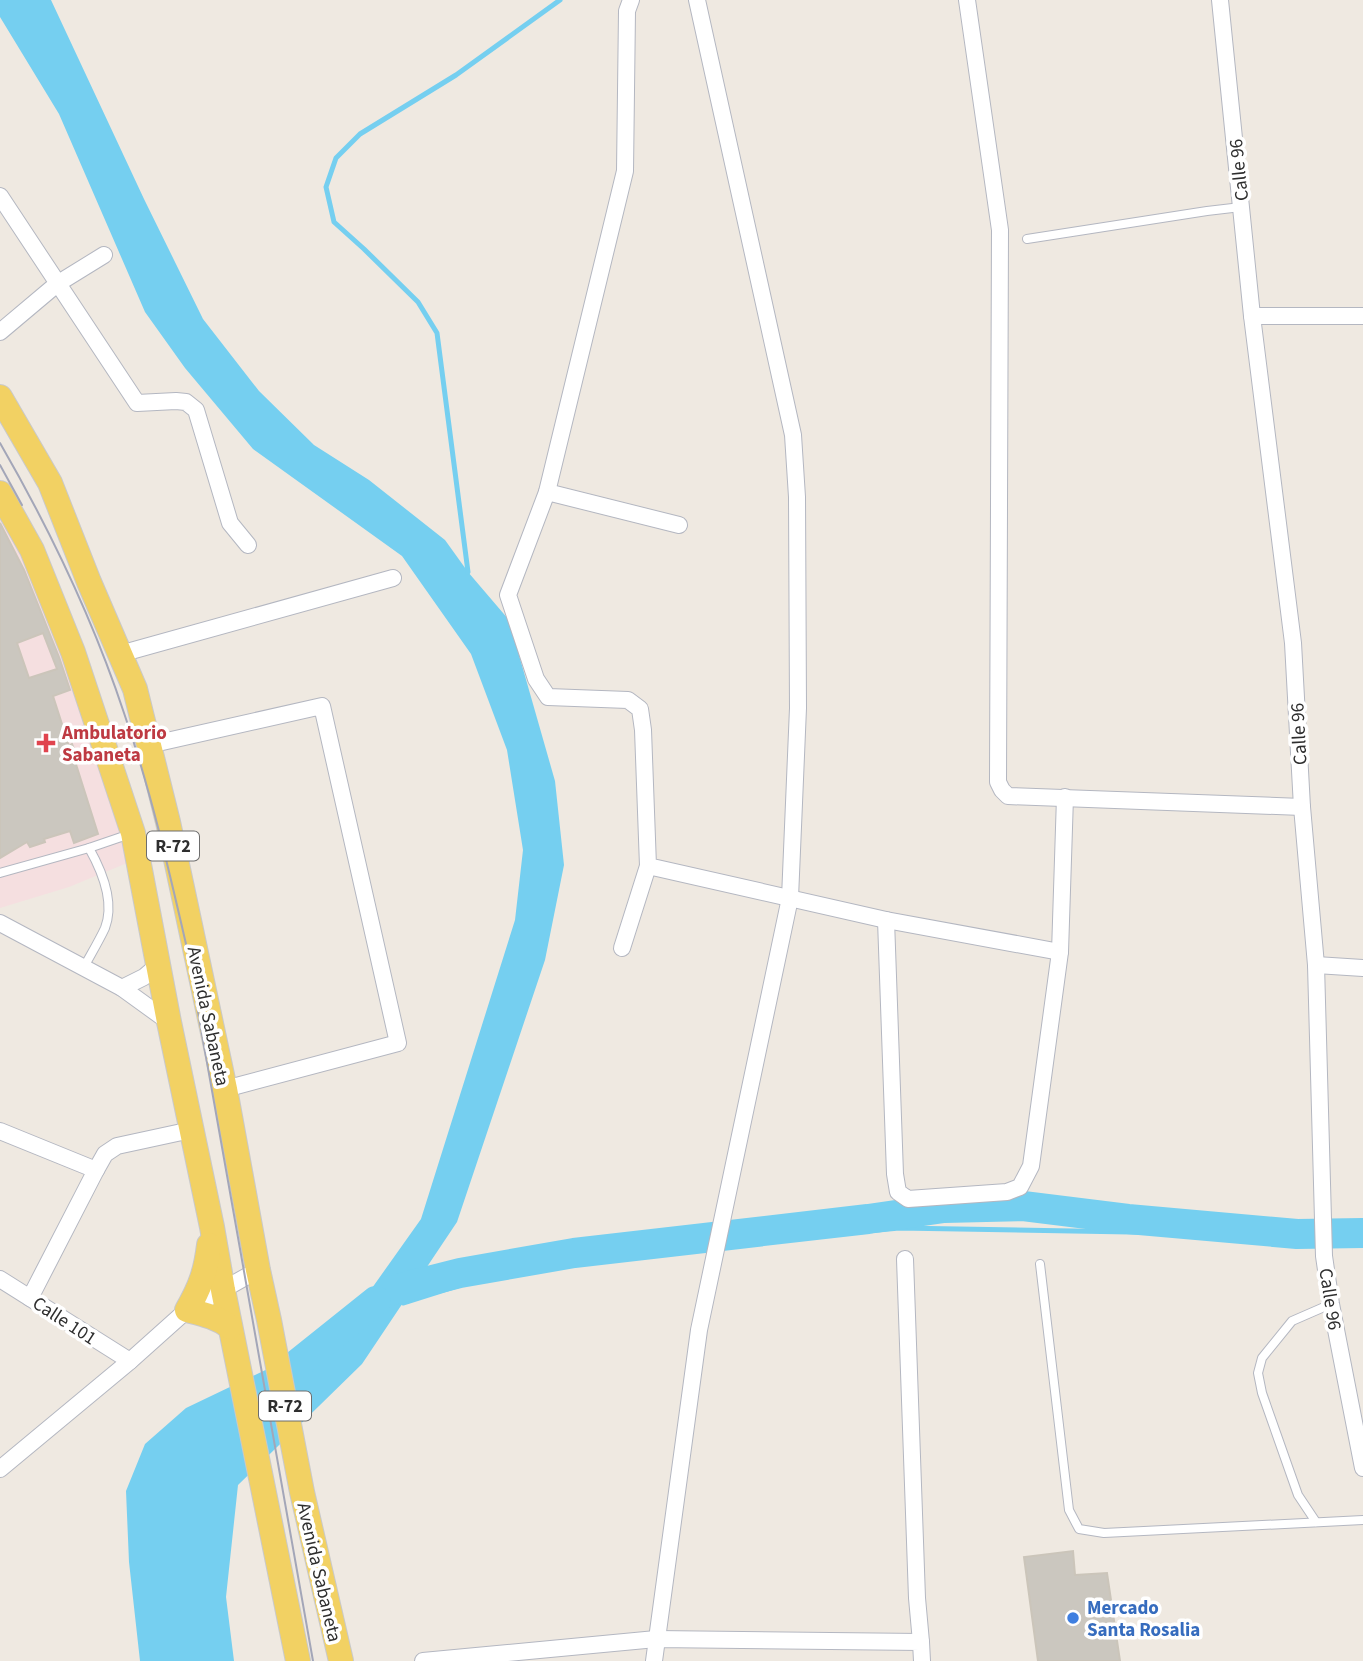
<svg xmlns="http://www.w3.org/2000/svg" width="1363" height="1661" font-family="'Source Sans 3',sans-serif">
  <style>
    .medical { fill: #f5dfe0 }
    .water { fill: #75cff0 }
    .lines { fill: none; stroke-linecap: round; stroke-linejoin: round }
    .stream { stroke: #75cff0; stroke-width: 5 }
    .river { stroke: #75cff0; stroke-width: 30 }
    .building { fill: #cbc7bf; stroke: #cbc5ba; stroke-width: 2; fill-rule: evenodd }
    .lane-casing { stroke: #b4b7c1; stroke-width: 10 }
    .street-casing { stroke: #b4b7c1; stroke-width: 18 }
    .primary-casing { stroke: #c9c9c9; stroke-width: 26 }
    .lane { stroke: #fff; stroke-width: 8 }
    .street { stroke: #fff; stroke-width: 16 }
    .primary { stroke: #f2d163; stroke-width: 24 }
    .tram { stroke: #a3a6b8; stroke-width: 2 }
    .health-dot { fill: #e0444e; stroke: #fff; stroke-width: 2.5 }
    .shop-dot { fill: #3f7fe0; stroke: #fff; stroke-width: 2.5 }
    .labels { text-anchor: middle; stroke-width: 7; stroke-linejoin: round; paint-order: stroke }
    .shield { fill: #fff; stroke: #6d6d6d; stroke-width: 2 }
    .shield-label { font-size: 18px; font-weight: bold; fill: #2e2e2e }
    .street-label { font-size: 19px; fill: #2e2e2e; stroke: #fff }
    .health-label { font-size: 19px; font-weight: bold; fill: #be3a42; stroke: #fff; text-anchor: start }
    .shop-label { font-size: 19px; font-weight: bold; fill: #366cbe; stroke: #fff; text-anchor: start }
  </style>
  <rect width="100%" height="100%" fill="#efe9e1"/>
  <polygon class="medical" points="0,515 23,554 52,625 132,861 69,887 0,908"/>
  <polygon class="water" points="0,0 51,0 144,199 203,319 259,391 314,445 369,480 445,540 468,572 509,620 555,781 564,865 545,960 457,1222 362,1364 238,1485 226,1597 234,1661 140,1661 129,1562 126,1491 145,1444 186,1408 297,1355 333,1343 421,1219 515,920 523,850 507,750 471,654 402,556 253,449 185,368 145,312 59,114 0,17"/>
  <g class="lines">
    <g class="stream">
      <polyline points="468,572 437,333 418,302 364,249 334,222 326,187 336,158 360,134 456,75 560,0"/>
      <polyline points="403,1303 498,1273 715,1246 899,1228 1363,1236"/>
    </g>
    <g class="river">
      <polyline points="389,1291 460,1273 574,1253 868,1219 944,1208 1023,1206 1128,1219 1297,1234 1363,1233"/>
      <polyline points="286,1373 376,1301"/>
    </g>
  </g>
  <g class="building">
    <path d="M 0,523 L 24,570 L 59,657 L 70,690 L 53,696 L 69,746 L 72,744 L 77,757 L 74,758 L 98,834 L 74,843 L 70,831 L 44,839 L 45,842 L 30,847 L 27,842 L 0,858 ZM 43,633 L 57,669 L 29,678 L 17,643 Z"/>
    <polygon points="1073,1551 1075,1575 1107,1573 1120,1661 1038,1661 1024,1557"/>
  </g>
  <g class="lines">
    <defs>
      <g id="lane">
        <polyline points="1027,239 1207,211 1241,207"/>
        <polyline points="0,873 89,848 130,834"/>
        <path d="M 84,967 C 91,954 99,941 105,928 C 115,902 102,871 89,848"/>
        <polyline points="1040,1264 1069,1510 1079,1529 1104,1533 1363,1520"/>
        <polyline points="1316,1522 1298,1495 1262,1393 1258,1373 1262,1358 1292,1321 1331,1304"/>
      </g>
      <g id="street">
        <polyline points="631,0 627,11 625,171 547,492 508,595 536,679 548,697 628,700 640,709 643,730 648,866 886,920 1060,952"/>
        <polyline points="967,0 1000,230 998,782 1002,790 1008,796 1302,807"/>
        <polyline points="1220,0 1252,316 1293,643 1302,807 1316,965 1324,1256 1331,1304 1363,1468"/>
        <polyline points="0,196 137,403 176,401 186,402 196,410 230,523 248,545"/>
        <polyline points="1252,316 1363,316"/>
        <polyline points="0,332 57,284 104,255"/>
        <polyline points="547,492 679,525"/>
        <polyline points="120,654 393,578"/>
        <polyline points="149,745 322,706 398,1043 225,1089"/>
        <polyline points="886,920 895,1174 898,1192 908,1199 1007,1192 1020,1187 1031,1166 1060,952 1065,797"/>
        <polyline points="0,923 122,988 169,1022"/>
        <polyline points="622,948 648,866"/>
        <polyline points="1316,965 1363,968"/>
        <polyline points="122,988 144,977 158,965"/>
        <polyline points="0,1131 96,1170 30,1298"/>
        <polyline points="96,1170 105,1154 117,1146 191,1130"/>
        <polyline points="905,1259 917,1598 921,1642"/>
        <polyline points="0,1279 130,1361"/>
        <polyline points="0,1469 130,1361 187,1310 258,1270"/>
        <polyline points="423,1661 656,1639 921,1642 922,1661"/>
        <polyline points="654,1661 699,1330 790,898 798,708 797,497 793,435 697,0"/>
      </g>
      <g id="primary">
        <polyline points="0,397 50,483 89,582 135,689 168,822 225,1089 258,1270 269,1320 302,1492 341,1661"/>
        <polyline points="0,493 32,550 73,652 133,833 169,1022 212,1227 223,1290 298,1661"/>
        <path d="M 209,1245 C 206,1271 200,1288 187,1310 C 203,1314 217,1317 230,1327"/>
      </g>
    </defs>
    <use href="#lane" class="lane-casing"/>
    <use href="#street" class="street-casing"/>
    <use href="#primary" class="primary-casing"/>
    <use href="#lane" class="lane"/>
    <use href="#street" class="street"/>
    <use href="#primary" class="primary"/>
    <g class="tram">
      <path d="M 0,443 C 49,528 93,619 124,713 C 150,788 168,866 186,944 L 313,1661"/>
      <polyline points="0,465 22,505"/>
    </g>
  </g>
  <path class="health-dot" d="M42.5 732.5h7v7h7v7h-7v7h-7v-7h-7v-7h7z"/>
  <circle class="shop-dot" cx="1073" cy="1618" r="7"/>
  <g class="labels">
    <g class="shield">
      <rect x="147" y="831.5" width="52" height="29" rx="5"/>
      <rect x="259" y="1391.5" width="52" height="29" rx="5"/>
    </g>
    <g class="shield-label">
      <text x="173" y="852">R-72</text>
      <text x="285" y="1412">R-72</text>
    </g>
    <g class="street-label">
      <text transform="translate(1238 170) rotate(-96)" y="7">Calle 96</text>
      <text transform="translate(1298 734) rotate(-93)" y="7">Calle 96</text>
      <text transform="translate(209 1016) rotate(78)" y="7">Avenida Sabaneta</text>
      <text transform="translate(1331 1299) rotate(81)" y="7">Calle 96</text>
      <text transform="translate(65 1320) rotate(33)" y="7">Calle 101</text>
      <text transform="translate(320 1572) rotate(77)" y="7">Avenida Sabaneta</text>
    </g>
    <g class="health-label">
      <text x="62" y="739">Ambulatorio<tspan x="62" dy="22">Sabaneta</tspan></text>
    </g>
    <g class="shop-label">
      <text x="1087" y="1614">Mercado<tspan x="1087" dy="22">Santa Rosalia</tspan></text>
    </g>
  </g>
</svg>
